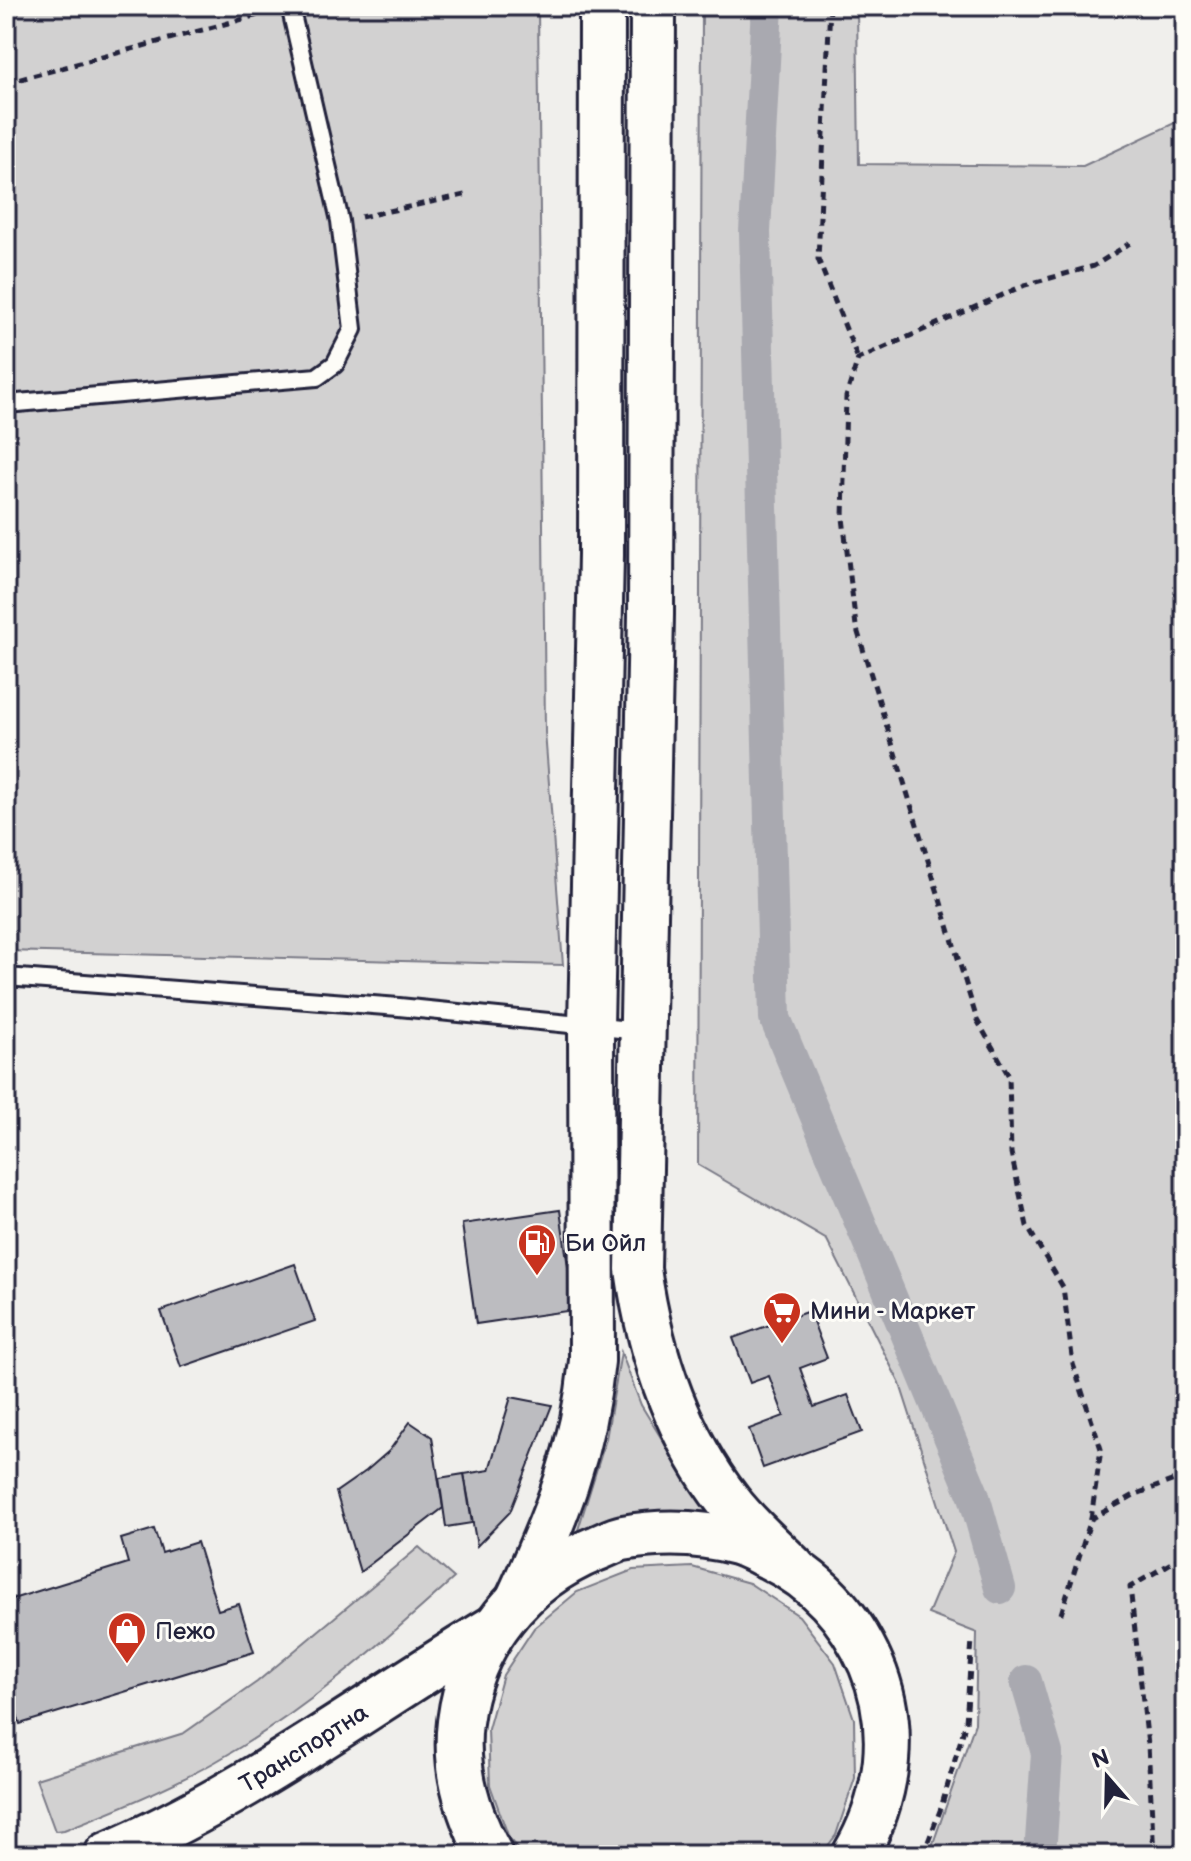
<svg xmlns="http://www.w3.org/2000/svg" width="1191" height="1861" font-family="'Balsamiq Sans',sans-serif">
  <style>
    .green { fill: #d2d1d1; stroke: #7a7a86; stroke-width: 2 }
    .lines { fill: none; stroke-linecap: round; stroke-linejoin: round }
    .canal { stroke: #a9a9b0; stroke-width: 32 }
    .building { fill: #bcbcc0; stroke: #22223b; stroke-width: 2 }
    .lane-casing { stroke: #22223b; stroke-width: 22 }
    .primary-casing { stroke: #22223b; stroke-width: 50 }
    .path { stroke: #22223b; stroke-width: 5; stroke-dasharray: 8 6; stroke-linecap: butt }
    .lane { stroke: #fdfcf7; stroke-width: 16 }
    .primary { stroke: #fdfcf7; stroke-width: 44 }
    .labels { text-anchor: middle; stroke-width: 6; stroke-linejoin: round; paint-order: stroke }
    .poi-label { font-size: 24px; fill: #22223b; stroke: #fdfcf7; text-anchor: start }
    .street-label { font-size: 24px; fill: #22223b; stroke: #fdfcf7 }
  </style>
  <rect width="100%" height="100%" fill="#f0efec"/>
  <filter id="ink" filterUnits="userSpaceOnUse"><feTurbulence type="fractalNoise" baseFrequency=".0125" numOctaves="2"/><feDisplacementMap in="SourceGraphic" scale="16" xChannelSelector="R" yChannelSelector="G"/><feConvolveMatrix kernelMatrix="1 2 1 2 8 2 1 2 1" color-interpolation-filters="sRGB"/></filter>
  <g filter="url(#ink)">
    <g class="green">
      <polygon points="6,6 538,6 545,732 563,965 6,951"/>
      <polygon points="702,6 857,6 859,164 1083,166 1185,118 1185,1855 929,1855 975,1723 977,1633 928,1614 954,1552 900,1384 827,1240 698,1165"/>
      <polygon points="621,1352 641,1405 671,1454 723,1527 573,1546 606,1439"/>
      <path d="M 419,1547 L 454,1578 C 379,1646 304,1712 215,1762 C 167,1789 116,1810 64,1830 L 55,1831 L 36,1779 L 184,1733 L 257,1682 Z"/>
      <polygon points="692,1567 749,1583 799,1616 835,1663 854,1719 855,1778 836,1835 821,1855 522,1855 509,1838 490,1785 488,1729 503,1675 534,1628 577,1592 633,1570"/>
    </g>
    <g class="lines">
      <g class="canal">
        <polyline points="767,6 755,232 775,1018 974,1496 1000,1588"/>
        <polyline points="1026,1681 1047,1753 1040,1855"/>
      </g>
    </g>
    <g class="building">
      <polygon points="560,1210 574,1310 476,1324 462,1224"/>
      <polygon points="295,1264 315,1321 181,1367 161,1311"/>
      <polygon points="809,1311 827,1358 800,1368 814,1407 848,1395 862,1432 763,1468 749,1429 784,1416 769,1376 750,1383 733,1338"/>
      <polygon points="511,1397 552,1405 510,1512 477,1546 464,1474 489,1470"/>
      <polygon points="410,1422 432,1437 443,1508 360,1572 336,1492 366,1471 389,1451"/>
      <polygon points="464,1474 472,1523 446,1527 439,1478"/>
      <polygon points="154,1529 162,1553 197,1542 218,1610 239,1604 254,1652 20,1724 6,1678 6,1601 128,1563 121,1539"/>
    </g>
    <g class="lines">
      <defs>
        <g id="lane">
          <polyline points="6,404 317,377 335,364 353,329 340,221 290,6"/>
          <polyline points="6,977 399,1007 640,1031"/>
        </g>
        <g id="primary">
          <path d="M 653,6 L 651,615 L 638,1269 C 650,1354 676,1434 729,1502 C 747,1526 772,1547 793,1568"/>
          <path d="M 519,1598 C 556,1517 583,1452 592,1361 L 591,1026 L 601,555 L 602,6"/>
          <path id="s1" d="M 107,1855 C 246,1796 366,1705 494,1628"/>
          <path d="M 490,1855 C 468,1814 454,1769 460,1722 C 470,1642 522,1579 595,1549 C 604,1546 613,1540 623,1538 C 661,1531 700,1532 737,1542 C 748,1545 759,1552 770,1557 C 817,1580 850,1616 871,1664 C 898,1727 889,1797 855,1855"/>
        </g>
      </defs>
      <use href="#lane" class="lane-casing"/>
      <use href="#primary" class="primary-casing"/>
      <g class="path">
        <polyline points="830,6 818,259 858,359"/>
        <polyline points="6,83 269,12"/>
        <polyline points="361,217 469,194"/>
        <polyline points="1091,1519 1101,1449 1073,1364 1063,1287 1027,1226 1011,1153 1009,1076 977,1020 856,626 843,518 846,397 858,359 1025,285 1094,266 1130,243"/>
        <polyline points="1061,1614 1091,1519 1134,1495 1185,1476"/>
        <polyline points="923,1855 941,1808 966,1722 972,1640"/>
        <polyline points="1154,1855 1148,1745 1130,1587 1185,1555"/>
      </g>
      <use href="#lane" class="lane"/>
      <use href="#primary" class="primary"/>
    </g>
  </g>
  <defs>
    <symbol id="fuel-pin" viewBox="-11 -11 22 30"><path d="M0 17L-7.5 6A9.5 9.5 0 1 1 7.5 6Z" fill="#c8321e" stroke="#fdfcf7"/><path d="M-5.5-6h7V0h2V4h1.3V-2.5L3-4.5l.8-.8L6-3V5H2.5V1h-1V6h-7ZM-4.2-4.7v3.2H.2V-4.7Z" fill="#fff"/></symbol>
    <symbol id="supermarket-pin" viewBox="-11 -11 22 30"><path d="M0 17L-7.5 6A9.5 9.5 0 1 1 7.5 6Z" fill="#c8321e" stroke="#fdfcf7"/><path d="M-6-5.5h2.5l.6 2H6L4.5 2H-2.5L-4.4-4H-6ZM-1.5 3.2a1.3 1.3 0 1 0 .1 0ZM3 3.2a1.3 1.3 0 1 0 .1 0Z" fill="#fff"/></symbol>
    <symbol id="shop-pin" viewBox="-11 -11 22 30"><path d="M0 17L-7.5 6A9.5 9.5 0 1 1 7.5 6Z" fill="#c8321e" stroke="#fdfcf7"/><path d="M-5-2.5h2.3a2.7 3.5 0 0 1 5.4 0H5L5.5 6h-11ZM-1.5-2.5h3a1.5 2.3 0 0 0-3 0Z" fill="#fff"/></symbol>
  </defs>
  <g fill-rule="evenodd">
    <use href="#fuel-pin" x="515" y="1221" width="44" height="60"/>
    <use href="#supermarket-pin" x="760" y="1289" width="44" height="60"/>
    <use href="#shop-pin" x="105" y="1609" width="44" height="60"/>
  </g>
  <g class="labels">
    <g class="poi-label">
      <text x="565" y="1251">Би Ойл</text>
      <text x="810" y="1319">Мини - Маркет</text>
      <text x="155" y="1639">Пежо</text>
    </g>
    <g class="street-label">
      <text dy="8" stroke="none"><textPath href="#s1" startOffset="224">Транспортна</textPath></text>
    </g>
  </g>
  <rect width="1191" height="1861" fill="none" stroke="#fdfcf7" stroke-width="32"/>
  <rect x="16" y="16" width="1159" height="1829" fill="none" stroke="#22223b" stroke-width="3" filter="url(#ink)"/>
  <g transform="translate(1107 1777) rotate(340)" stroke="#fdfcf7" stroke-width="6" paint-order="stroke">
  <path d="M0-6L14 30L0 20L-14 30Z" fill="#22223b"/>
  <text y="-12" font-size="22" font-weight="bold" text-anchor="middle" fill="#22223b">N</text>
  </g>
</svg>
